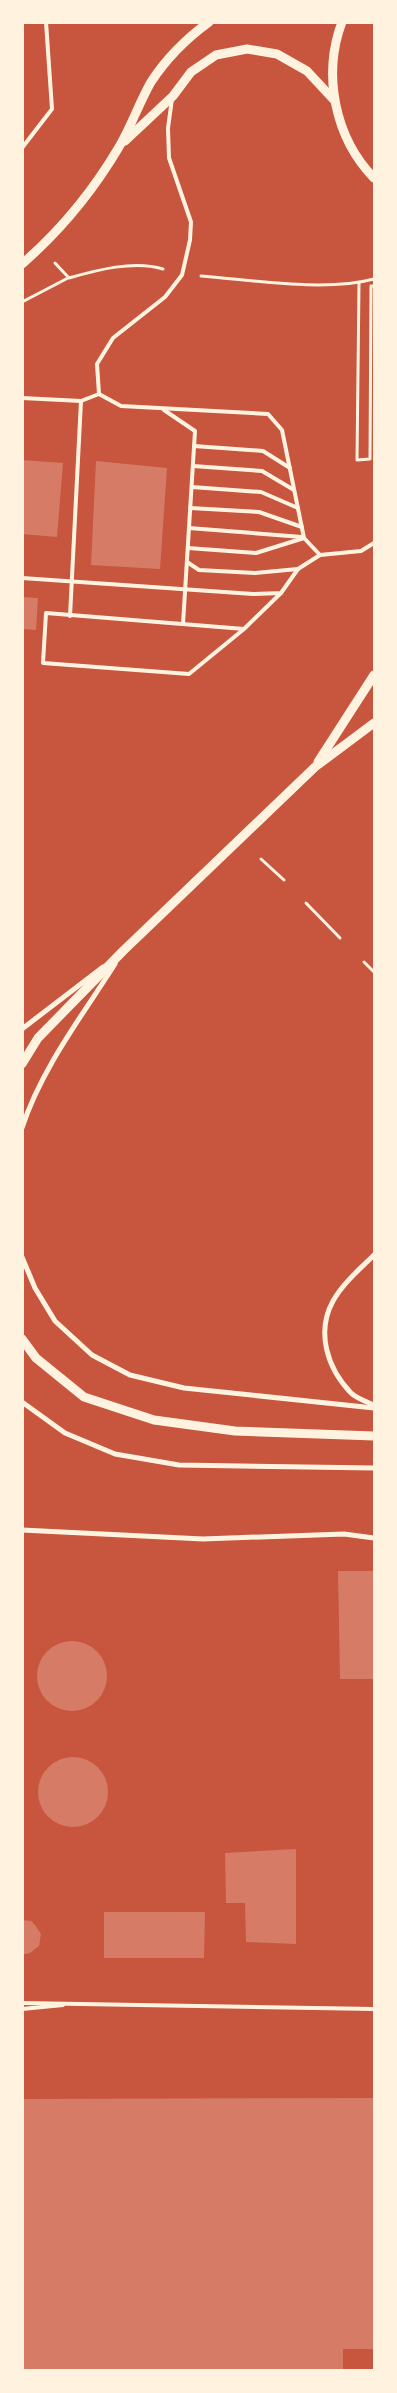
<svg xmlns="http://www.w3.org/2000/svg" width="397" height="2393" font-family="'Source Sans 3',sans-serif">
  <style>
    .building { fill: #d67c66 }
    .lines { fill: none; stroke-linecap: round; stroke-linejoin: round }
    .path { stroke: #fff3e0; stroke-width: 3 }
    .service { stroke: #fff3e0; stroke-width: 4 }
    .minor { stroke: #fff3e0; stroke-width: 5 }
    .tertiary { stroke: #fff3e0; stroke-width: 9 }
  </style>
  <rect width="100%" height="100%" fill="#c8553d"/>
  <g class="building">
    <polygon points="22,460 63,463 57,537 22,534"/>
    <polygon points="96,461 167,468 160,569 91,565"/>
    <polygon points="22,597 38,598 36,630 22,629"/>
    <polygon points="338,1571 374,1571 374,1679 340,1679"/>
    <circle cx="72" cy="1676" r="35"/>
    <circle cx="73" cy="1792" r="35"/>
    <polygon points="296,1849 296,1944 246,1942 245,1903 226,1903 225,1853"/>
    <polygon points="104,1912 205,1912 204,1958 104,1958"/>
    <polygon points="22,1920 31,1921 35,1925 41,1934 39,1946 30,1953 25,1954 22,1954"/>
    <polygon points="374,2098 374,2349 343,2349 343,2370 22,2370 22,2099"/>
  </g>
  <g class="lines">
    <g class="path">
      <path d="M 55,263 L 69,278 C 97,270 134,260 163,269"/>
      <path d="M 201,276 C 253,280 325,292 374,279"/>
      <polyline points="359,283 357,460 370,459 371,286 374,286"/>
      <polyline points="22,302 68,278"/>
      <polyline points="261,859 284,880"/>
      <polyline points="306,903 340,938"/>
      <polyline points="364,962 374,972"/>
    </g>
    <g class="service">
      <polyline points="22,148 52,109 46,22"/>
      <polyline points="99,394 97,364 113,338 165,297 182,275 190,240 191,222 169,158 168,128 172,99"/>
      <polyline points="22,398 81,401 99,394 121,406 268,414 282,430 304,538 320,555 361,551 374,543"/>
      <polyline points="164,410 195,431 183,624"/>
      <polyline points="194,446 263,451 290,468"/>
      <polyline points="193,466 262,471 294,490"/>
      <polyline points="192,487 261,492 298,508"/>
      <polyline points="190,508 259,512 302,527"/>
      <polyline points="189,528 302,537"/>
      <polyline points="188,548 256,553 304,538"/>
      <polyline points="187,562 199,570 255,573 298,569"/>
      <polyline points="22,578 253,594 281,593 298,569 320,555"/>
      <polyline points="70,616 81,401"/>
      <polyline points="244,629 189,674 43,663 46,613 244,629 281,593"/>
      <polyline points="22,2003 374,2009"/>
      <polyline points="22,2009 63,2005"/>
    </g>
    <g class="minor">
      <polyline points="22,1029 103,967"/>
      <path d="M 22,1128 C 41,1069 82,1016 115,964"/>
      <path d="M 374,1255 C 360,1269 343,1283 333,1301 C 316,1332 327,1368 351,1393 C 356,1398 367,1402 374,1405"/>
      <polyline points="22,1257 35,1288 55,1321 92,1355 130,1375 184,1388 374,1408"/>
      <polyline points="22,1402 65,1433 115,1454 179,1465 374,1468"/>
      <polyline points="22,1530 203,1539 344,1534 374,1538"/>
    </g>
    <g class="tertiary">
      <path d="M 342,22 C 322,75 335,138 374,178"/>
      <polyline points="125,141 173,96 191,72 216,55 247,49 277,54 307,71 334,100"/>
      <path d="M 22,264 C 60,231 93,191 119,147 C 131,127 139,103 151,82 C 166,59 187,38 209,22"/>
      <polyline points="318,762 374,675"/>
      <polyline points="22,1064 38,1038 123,951 315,767 374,723"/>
      <polyline points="22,1339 36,1358 84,1397 154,1420 235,1431 374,1436"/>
    </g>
  </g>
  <rect width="397" height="2393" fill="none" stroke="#fff3e0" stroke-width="48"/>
</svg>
